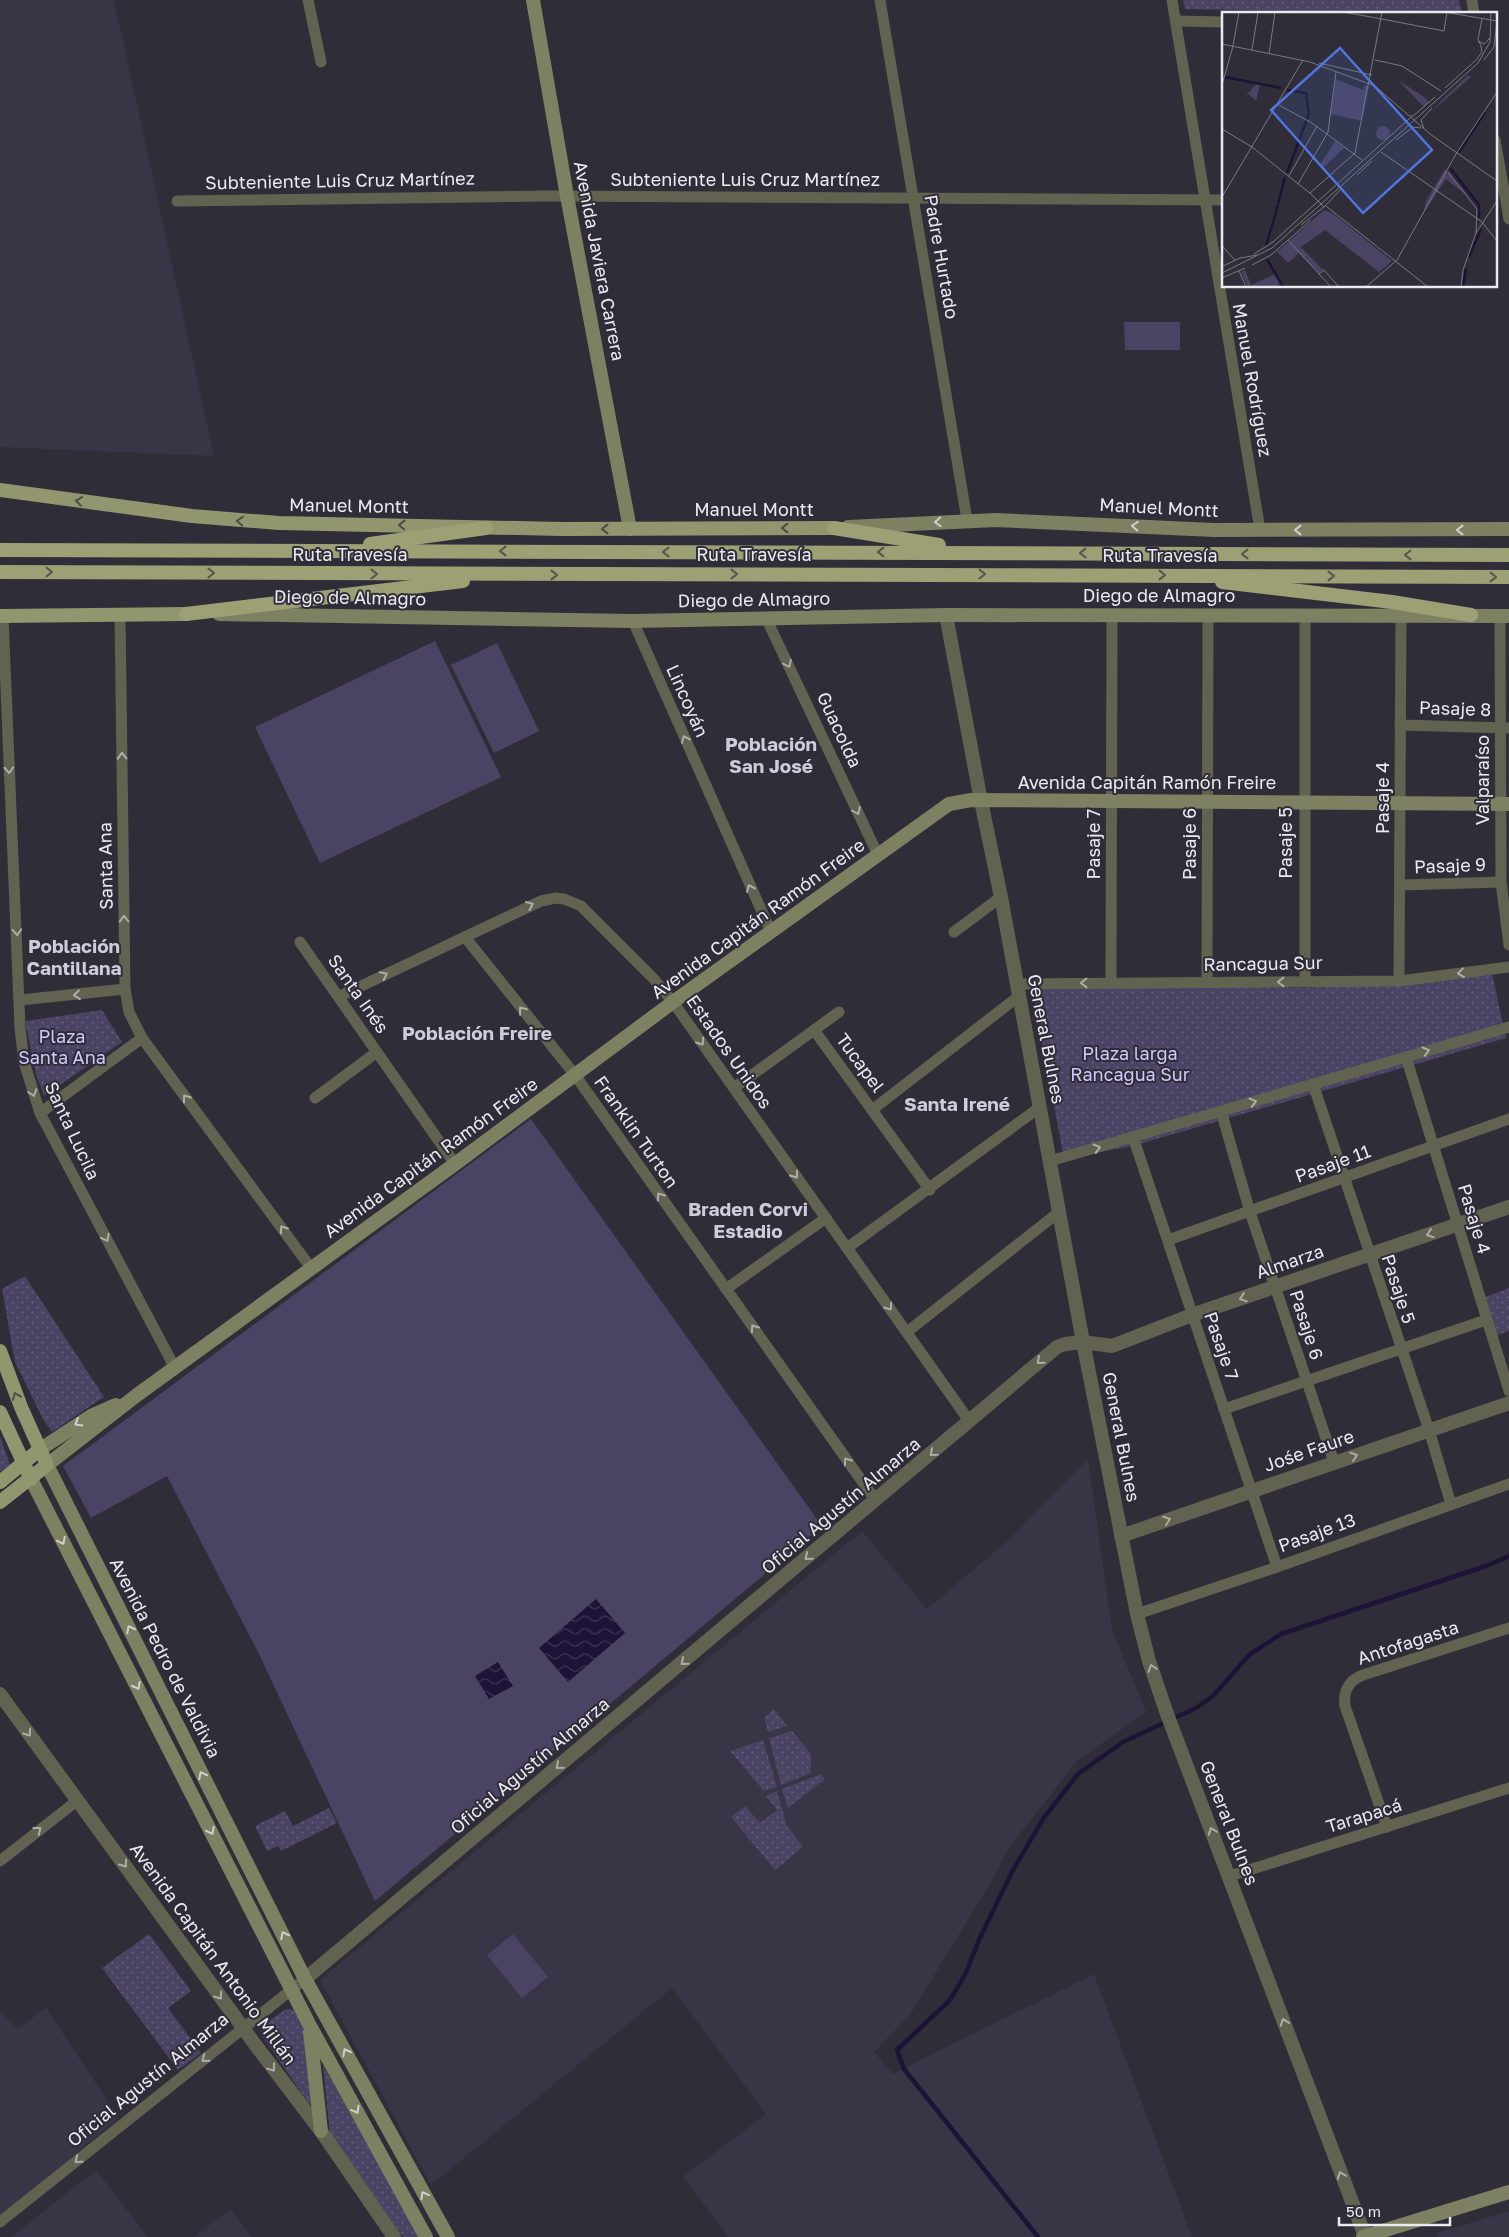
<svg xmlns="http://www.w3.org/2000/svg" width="1509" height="2237" font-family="'Golos Text',sans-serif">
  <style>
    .built { fill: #383546 }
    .green { fill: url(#green-dots) }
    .pitch { fill: #4a4363 }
    .water { fill: url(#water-waves) }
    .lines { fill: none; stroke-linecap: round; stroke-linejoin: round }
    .stream { stroke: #1d1336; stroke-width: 4.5 }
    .minor { stroke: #616350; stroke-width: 11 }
    .tertiary { stroke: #616350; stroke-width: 14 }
    .secondary { stroke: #7d8061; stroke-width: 14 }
    .primary { stroke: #92966e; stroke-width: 14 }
    .trunk { stroke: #9ca074; stroke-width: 14 }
    .oneway { stroke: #4d4c48 }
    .oneway2 { stroke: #d0d0cd }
    .oneway3 { stroke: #55554d }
    .oneway4 { stroke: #adada9 }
    .labels { text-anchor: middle; stroke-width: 4; stroke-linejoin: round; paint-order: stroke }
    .street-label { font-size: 18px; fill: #ebeaf1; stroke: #2f2d38 }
    .park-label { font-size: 18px; fill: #d2c8ff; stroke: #2f2d38 }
    .neighbourhood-label { font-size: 19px; font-weight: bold; fill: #ceccda; stroke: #2f2d38 }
    .inset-river { fill: none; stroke: #1d1336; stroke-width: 2.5 }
    .inset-road { fill: none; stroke: #7a7982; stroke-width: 1 }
    .view { fill: #5075de; fill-opacity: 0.15; stroke: #5075de; stroke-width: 2.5 }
    .inset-edge { fill: none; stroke: #ebeaf1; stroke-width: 2.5 }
  </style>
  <defs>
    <pattern id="green-dots" width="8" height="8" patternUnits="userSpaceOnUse" patternTransform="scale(1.25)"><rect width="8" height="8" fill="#4a4363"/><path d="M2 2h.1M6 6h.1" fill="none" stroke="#645e7a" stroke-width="1.8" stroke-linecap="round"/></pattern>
    <pattern id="water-waves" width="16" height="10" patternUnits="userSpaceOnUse" patternTransform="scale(1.25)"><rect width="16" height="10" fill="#1d1336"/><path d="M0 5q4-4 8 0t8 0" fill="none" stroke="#3e3654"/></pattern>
  </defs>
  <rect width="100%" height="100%" fill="#2f2d38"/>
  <g class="built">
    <polygon points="0,0 114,0 214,456 0,447"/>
    <polygon points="1088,1459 1112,1629 1146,1712 1077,1761 1008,1849 998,1870 910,2015 874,2052 893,2074 1094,1974 1192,2237 729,2237 683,2177 766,2114 672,1988 431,2185 320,1980 862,1531 927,1609 1006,1542"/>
    <polygon points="46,2008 119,2118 0,2217 0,2011 17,2029"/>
    <polygon points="96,2170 148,2237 11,2237"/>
    <polygon points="230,2209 252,2237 194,2237"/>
    <polygon points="1509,2211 1509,2237 1438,2237 1437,2233"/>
  </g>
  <g class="green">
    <polygon points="1183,0 1459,0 1462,14 1185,9"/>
    <polygon points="1492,973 1506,1038 1132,1146 1064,1159 1032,988 1196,985 1296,988 1405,984"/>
    <polygon points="102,1010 122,1042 44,1096 36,1074 25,1021"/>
    <polygon points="25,1276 104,1397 52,1432 43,1419 15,1362 2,1289"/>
    <polygon points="1509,1288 1509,1331 1492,1337 1480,1299"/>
    <polygon points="0,1436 10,1465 0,1472"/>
    <polygon points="774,1709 787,1726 768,1732 764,1718"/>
    <polygon points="792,1731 811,1754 811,1773 781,1785 769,1738"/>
    <polygon points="763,1740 777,1787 764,1791 730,1751"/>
    <polygon points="821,1774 825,1779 788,1808 782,1789"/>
    <polygon points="777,1791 787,1826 803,1847 775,1870 731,1817 745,1806 760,1823 777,1810 766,1796"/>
    <polygon points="329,1808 337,1823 281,1851 278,1846 267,1851 255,1826 285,1811 293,1826"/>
    <polygon points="149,1934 191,1991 168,2008 201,2053 178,2070 102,1968"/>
    <polygon points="286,2009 294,2010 304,2026 311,2103 309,2104 261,2034 263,2025"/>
    <polygon points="323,2065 419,2237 403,2237 330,2135"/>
  </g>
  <g class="pitch">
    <polygon points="1124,322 1180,322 1180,350 1125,350"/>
    <polygon points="435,641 501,777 320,863 255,727"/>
    <polygon points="497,643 539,731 494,753 451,665"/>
    <polygon points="531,1119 822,1526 375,1901 259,1654 167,1476 91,1518 63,1466"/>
    <polygon points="513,1934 548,1977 522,1998 487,1955"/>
  </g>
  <g class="water">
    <polygon points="596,1599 625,1633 568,1682 539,1648"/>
    <polygon points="498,1662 513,1686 489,1699 475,1676"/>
  </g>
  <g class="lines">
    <polyline class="stream" points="1038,2237 904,2069 897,2050 950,2000 965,1975 979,1940 1012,1872 1043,1819 1078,1774 1123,1742 1196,1708 1213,1696 1249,1655 1281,1634 1486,1566 1509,1556"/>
    <g class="minor">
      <polyline points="308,0 321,62"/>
      <polyline points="880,0 967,520"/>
      <polyline points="1172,0 1260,530"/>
      <polyline points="1472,0 1474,14"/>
      <polyline points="1176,21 1223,22"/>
      <polyline points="1495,140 1509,219"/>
      <polyline points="177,201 550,196 1223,200"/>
      <polyline points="120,614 125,989 129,1012 142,1038 311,1268"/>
      <polyline points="1500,615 1501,882 1509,945"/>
      <polyline points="3,616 20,1028 24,1062 40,1113 175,1368"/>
      <polyline points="767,620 878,855"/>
      <polyline points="633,621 771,932"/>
      <polyline points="1400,725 1509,728"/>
      <polyline points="1400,885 1501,882"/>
      <polyline points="954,932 1001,897"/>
      <polyline points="465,937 575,1075 876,1501"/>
      <polyline points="300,942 455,1164"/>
      <polyline points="1305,981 1305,615"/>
      <polyline points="1399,981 1401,615"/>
      <polyline points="1207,982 1208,615"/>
      <polyline points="1111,983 1112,615"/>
      <polyline points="1017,984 1399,981 1509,967"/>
      <polyline points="340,996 541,901 556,898 564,899 581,906 653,978 673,1002 970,1422"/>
      <polyline points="20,1000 125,989"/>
      <polyline points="814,1030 930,1190"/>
      <polyline points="1406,1057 1509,1391"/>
      <polyline points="1313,1084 1429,1430 1451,1504"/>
      <polyline points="734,1088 839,1012"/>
      <polyline points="315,1098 377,1052"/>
      <polyline points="872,1110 1019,996"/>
      <polyline points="1221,1111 1250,1212 1334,1462"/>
      <polyline points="40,1113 142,1038"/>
      <polyline points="1133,1137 1277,1567"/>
      <polyline points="1050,1161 1509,1027"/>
      <polyline points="1168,1240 1509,1119"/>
      <polyline points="847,1248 1040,1107"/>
      <polyline points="726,1289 826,1218"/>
      <polyline points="907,1332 1059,1212"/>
      <polyline points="1224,1409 1486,1320"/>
      <polyline points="1137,1614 1277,1567 1509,1484"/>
      <path d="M 1387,1827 L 1345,1706 C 1343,1691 1349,1680 1363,1675 L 1509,1628"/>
      <polyline points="0,1861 78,1800"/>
      <polyline points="1230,1876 1509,1788"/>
      <polyline points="0,2222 305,1979"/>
    </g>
    <g class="tertiary">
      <polyline points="946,615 981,801 1001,897 1083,1342 1137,1614 1149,1661 1167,1714 1365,2236"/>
      <polyline points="1121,1536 1509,1403"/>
      <polyline points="0,1694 254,2043 321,2131 394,2237"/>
      <polyline points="305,1979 1057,1347 1065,1344 1083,1342 1112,1346 1192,1315 1509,1207"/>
    </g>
    <g class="secondary">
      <polyline points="533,0 567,196 630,529"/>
      <polyline points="848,527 996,520 1214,530 1509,529"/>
      <polyline points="219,614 633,621 946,615 1509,616"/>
      <polyline points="39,1450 91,1416 116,1405"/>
      <polyline points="31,1479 309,2024 426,2237"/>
      <polyline points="310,2032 321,2131"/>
      <polyline points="448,2237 305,1979 47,1465 137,1395 455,1164 673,1002 949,804 971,800 1509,804"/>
      <polyline points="1363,2237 1509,2192"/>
    </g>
    <g class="primary">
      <polyline points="0,490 192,516 279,523 562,529 834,528"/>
      <polyline points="0,616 186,614"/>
      <polyline points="0,1351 21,1407 47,1465 0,1502"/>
      <polyline points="0,1412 31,1479"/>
      <polyline points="0,1482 39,1450"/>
    </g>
    <g class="trunk">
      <polyline points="834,528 939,545"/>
      <polyline points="370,544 486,528"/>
      <polyline points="0,550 1509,555"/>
      <polyline points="0,572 1509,577"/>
      <polyline points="1222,582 1392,602 1471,615"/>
      <polyline points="186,614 463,581"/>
    </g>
  </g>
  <defs><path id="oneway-chevron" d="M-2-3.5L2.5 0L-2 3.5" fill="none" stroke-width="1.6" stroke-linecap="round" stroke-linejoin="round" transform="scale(1.25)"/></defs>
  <g class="oneway">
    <use href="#oneway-chevron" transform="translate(79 501) rotate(-172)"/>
    <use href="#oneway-chevron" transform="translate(240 521) rotate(-176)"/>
    <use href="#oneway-chevron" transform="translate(402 525) rotate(-179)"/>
    <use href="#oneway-chevron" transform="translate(785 528) rotate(180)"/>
    <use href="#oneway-chevron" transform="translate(605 529) rotate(180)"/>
    <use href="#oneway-chevron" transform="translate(16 1396) rotate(-112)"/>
  </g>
  <g class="oneway2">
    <use href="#oneway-chevron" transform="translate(938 522) rotate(177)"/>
    <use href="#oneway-chevron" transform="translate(1135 526) rotate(-176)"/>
    <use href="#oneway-chevron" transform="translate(1298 530) rotate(-180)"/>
    <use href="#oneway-chevron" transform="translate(1460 530) rotate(-180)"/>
    <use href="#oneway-chevron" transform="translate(78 1423) rotate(149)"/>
    <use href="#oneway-chevron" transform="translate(62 1541) rotate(63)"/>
    <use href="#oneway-chevron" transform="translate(130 1629) rotate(-117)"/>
    <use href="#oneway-chevron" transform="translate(137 1686) rotate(63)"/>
    <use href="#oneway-chevron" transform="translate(202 1775) rotate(-117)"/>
    <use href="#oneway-chevron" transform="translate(211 1831) rotate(63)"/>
    <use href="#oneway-chevron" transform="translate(284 1935) rotate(-117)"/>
    <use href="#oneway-chevron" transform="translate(346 2052) rotate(-119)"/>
    <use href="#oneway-chevron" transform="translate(356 2110) rotate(61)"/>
    <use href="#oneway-chevron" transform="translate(424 2195) rotate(-119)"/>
  </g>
  <g class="oneway3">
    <use href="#oneway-chevron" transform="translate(503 551) rotate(-180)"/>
    <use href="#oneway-chevron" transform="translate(666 552) rotate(-180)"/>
    <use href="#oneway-chevron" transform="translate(881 552) rotate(-180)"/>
    <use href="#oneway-chevron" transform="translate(1083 553) rotate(-180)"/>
    <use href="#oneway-chevron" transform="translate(1245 554) rotate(-180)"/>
    <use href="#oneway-chevron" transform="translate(1408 555) rotate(-180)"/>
    <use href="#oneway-chevron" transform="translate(49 572)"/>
    <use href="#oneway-chevron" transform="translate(211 573)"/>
    <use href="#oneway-chevron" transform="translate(374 574)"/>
    <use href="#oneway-chevron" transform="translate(734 574)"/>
    <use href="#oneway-chevron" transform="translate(982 574)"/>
    <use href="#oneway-chevron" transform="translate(554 575)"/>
    <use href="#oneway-chevron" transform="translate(1162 575)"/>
    <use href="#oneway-chevron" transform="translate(1331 576)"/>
    <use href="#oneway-chevron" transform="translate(1493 577)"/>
  </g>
  <g class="oneway4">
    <use href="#oneway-chevron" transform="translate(788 664) rotate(65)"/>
    <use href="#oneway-chevron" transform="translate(685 739) rotate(-114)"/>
    <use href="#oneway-chevron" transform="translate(122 756) rotate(-91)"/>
    <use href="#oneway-chevron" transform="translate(9 770) rotate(87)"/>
    <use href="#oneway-chevron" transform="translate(857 811) rotate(65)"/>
    <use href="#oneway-chevron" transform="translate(750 888) rotate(-114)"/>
    <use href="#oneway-chevron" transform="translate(530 905) rotate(-24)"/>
    <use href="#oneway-chevron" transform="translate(124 919) rotate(-91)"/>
    <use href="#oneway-chevron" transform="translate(17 932) rotate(87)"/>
    <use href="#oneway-chevron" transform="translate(1461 973) rotate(173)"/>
    <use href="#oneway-chevron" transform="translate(384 975) rotate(-26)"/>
    <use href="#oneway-chevron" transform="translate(1281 982) rotate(179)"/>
    <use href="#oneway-chevron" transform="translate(1084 983) rotate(179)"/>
    <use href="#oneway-chevron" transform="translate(77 995) rotate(174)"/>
    <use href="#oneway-chevron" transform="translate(522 1010) rotate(-128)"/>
    <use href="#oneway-chevron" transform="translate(701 1042) rotate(55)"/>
    <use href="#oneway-chevron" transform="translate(1426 1051) rotate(-16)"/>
    <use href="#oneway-chevron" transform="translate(33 1093) rotate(72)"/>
    <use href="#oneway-chevron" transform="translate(186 1098) rotate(-126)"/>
    <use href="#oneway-chevron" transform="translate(1253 1102) rotate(-16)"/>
    <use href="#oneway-chevron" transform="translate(1097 1148) rotate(-16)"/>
    <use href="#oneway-chevron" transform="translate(795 1175) rotate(55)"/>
    <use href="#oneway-chevron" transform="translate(660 1196) rotate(-125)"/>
    <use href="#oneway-chevron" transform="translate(283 1229) rotate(-126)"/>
    <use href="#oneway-chevron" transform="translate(1430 1234) rotate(161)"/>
    <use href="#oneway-chevron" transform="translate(106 1238) rotate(62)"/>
    <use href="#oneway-chevron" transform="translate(1243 1298) rotate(161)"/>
    <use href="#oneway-chevron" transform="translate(889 1307) rotate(55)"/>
    <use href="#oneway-chevron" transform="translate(754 1328) rotate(-125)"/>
    <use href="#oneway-chevron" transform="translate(1040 1361) rotate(139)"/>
    <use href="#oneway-chevron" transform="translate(933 1453) rotate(140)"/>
    <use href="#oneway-chevron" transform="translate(1354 1456) rotate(-19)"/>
    <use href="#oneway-chevron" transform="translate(847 1461) rotate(-125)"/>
    <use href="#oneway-chevron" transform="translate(1167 1520) rotate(-19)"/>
    <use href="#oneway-chevron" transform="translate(808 1557) rotate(140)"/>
    <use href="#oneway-chevron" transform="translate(684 1662) rotate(140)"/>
    <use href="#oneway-chevron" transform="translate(1152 1668) rotate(-108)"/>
    <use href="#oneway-chevron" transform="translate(28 1733) rotate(54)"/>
    <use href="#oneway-chevron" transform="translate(559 1766) rotate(140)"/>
    <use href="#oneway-chevron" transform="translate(38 1830) rotate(-38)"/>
    <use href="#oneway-chevron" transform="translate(1212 1831) rotate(-111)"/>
    <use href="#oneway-chevron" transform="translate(124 1864) rotate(54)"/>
    <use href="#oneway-chevron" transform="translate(219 1996) rotate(54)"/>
    <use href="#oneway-chevron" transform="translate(1284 2022) rotate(-110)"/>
    <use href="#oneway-chevron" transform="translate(205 2059) rotate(141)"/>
    <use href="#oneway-chevron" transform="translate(272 2068) rotate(53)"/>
    <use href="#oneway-chevron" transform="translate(78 2160) rotate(141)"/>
    <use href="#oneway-chevron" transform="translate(1341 2175) rotate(-111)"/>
  </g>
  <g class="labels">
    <g class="street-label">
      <text x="745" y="186">Subteniente Luis Cruz Martínez</text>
      <text transform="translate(340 181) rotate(-1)" y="6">Subteniente Luis Cruz Martínez</text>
      <text transform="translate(941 257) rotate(80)" y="6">Padre Hurtado</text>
      <text transform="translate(599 261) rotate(79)" y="6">Avenida Javiera Carrera</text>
      <text transform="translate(1252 380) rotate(80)" y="6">Manuel Rodríguez</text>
      <text transform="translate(349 506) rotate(1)" y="6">Manuel Montt</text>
      <text transform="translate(1159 508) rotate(3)" y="6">Manuel Montt</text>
      <text x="754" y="516">Manuel Montt</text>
      <text x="350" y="561">Ruta Travesía</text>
      <text x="754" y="561">Ruta Travesía</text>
      <text x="1160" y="562">Ruta Travesía</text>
      <text x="1159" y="602">Diego de Almagro</text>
      <text transform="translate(350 598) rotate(1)" y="6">Diego de Almagro</text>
      <text transform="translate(754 600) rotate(-1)" y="6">Diego de Almagro</text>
      <text transform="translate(687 701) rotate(66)" y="6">Lincoyán</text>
      <text transform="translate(1455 709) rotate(2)" y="6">Pasaje 8</text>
      <text transform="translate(839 730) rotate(65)" y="6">Guacolda</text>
      <text transform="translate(1483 780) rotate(-90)" y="6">Valparaíso</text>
      <text x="1147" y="789">Avenida Capitán Ramón Freire</text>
      <text transform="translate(1383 798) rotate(-90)" y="6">Pasaje 4</text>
      <text transform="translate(1286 843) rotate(-90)" y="6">Pasaje 5</text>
      <text transform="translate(1094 844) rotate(-90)" y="6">Pasaje 7</text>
      <text transform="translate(1190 844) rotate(-90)" y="6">Pasaje 6</text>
      <text transform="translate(106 866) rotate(-91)" y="6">Santa Ana</text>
      <text transform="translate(1450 866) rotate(-2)" y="6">Pasaje 9</text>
      <text transform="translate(758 919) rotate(-36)" y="6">Avenida Capitán Ramón Freire</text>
      <text transform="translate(1263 964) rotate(-1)" y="6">Rancagua Sur</text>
      <text transform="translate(358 994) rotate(55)" y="6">Santa Inés</text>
      <text transform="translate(1046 1039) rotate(79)" y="6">General Bulnes</text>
      <text transform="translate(729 1052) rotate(55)" y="6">Estados Unidos</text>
      <text transform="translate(860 1063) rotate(54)" y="6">Tucapel</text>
      <text transform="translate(72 1131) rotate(65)" y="6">Santa Lucila</text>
      <text transform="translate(636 1132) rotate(55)" y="6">Franklin Turton</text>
      <text transform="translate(431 1158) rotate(-36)" y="6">Avenida Capitán Ramón Freire</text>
      <text transform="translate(1333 1164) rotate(-20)" y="6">Pasaje 11</text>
      <text transform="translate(1474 1219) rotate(73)" y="6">Pasaje 4</text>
      <text transform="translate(1290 1262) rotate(-19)" y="6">Almarza</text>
      <text transform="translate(1398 1289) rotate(72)" y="6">Pasaje 5</text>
      <text transform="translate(1306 1325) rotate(72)" y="6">Pasaje 6</text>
      <text transform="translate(1221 1346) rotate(71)" y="6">Pasaje 7</text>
      <text transform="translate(1121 1437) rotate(79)" y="6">General Bulnes</text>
      <text transform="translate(1309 1451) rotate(-19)" y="6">Jośe Faure</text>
      <text transform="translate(841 1506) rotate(-40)" y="6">Oficial Agustín Almarza</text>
      <text transform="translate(1317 1533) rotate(-20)" y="6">Pasaje 13</text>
      <text transform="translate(1408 1643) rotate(-18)" y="6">Antofagasta</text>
      <text transform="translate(165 1658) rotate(63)" y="6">Avenida Pedro de Valdivia</text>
      <text transform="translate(530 1766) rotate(-40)" y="6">Oficial Agustín Almarza</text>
      <text transform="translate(1364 1816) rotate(-17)" y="6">Tarapacá</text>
      <text transform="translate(1229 1823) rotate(69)" y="6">General Bulnes</text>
      <text transform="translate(213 1954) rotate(54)" y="6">Avenida Capitán Antonio Millán</text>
      <text transform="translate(148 2080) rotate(-39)" y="6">Oficial Agustín Almarza</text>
    </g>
    <g class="park-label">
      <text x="62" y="1043">Plaza<tspan x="62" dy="21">Santa Ana</tspan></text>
      <text x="1130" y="1060">Plaza larga<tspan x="1130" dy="21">Rancagua Sur</tspan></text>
    </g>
    <g class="neighbourhood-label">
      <text x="771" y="751">Población<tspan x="771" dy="22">San José</tspan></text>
      <text x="74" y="953">Población<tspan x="74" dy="22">Cantillana</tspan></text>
      <text x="477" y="1040">Población Freire</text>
      <text x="957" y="1111">Santa Irené</text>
      <text x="748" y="1216">Braden Corvi<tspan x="748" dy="22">Estadio</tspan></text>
    </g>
  </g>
  <g transform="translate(1222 12)">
    <rect width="275" height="275" fill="#2f2d38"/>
    <path d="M 246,63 L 249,65 L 209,100 L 221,87 ZM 176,68 L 202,85 L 207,90 L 202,95 ZM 113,129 L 122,136 L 102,155 L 98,153 ZM 223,157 L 247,185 L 224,167 L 202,200 L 204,189 ZM 102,198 L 112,202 L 170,249 L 157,260 L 103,218 L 79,235 L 101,258 L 97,261 L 77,241 L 66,251 L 55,240 ZM 23,258 L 29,273 L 53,262 L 58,271 L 55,275 L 26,275 L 19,260 Z" fill="#4a4363"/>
    <path d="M 114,67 L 141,78 L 143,73 L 147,74 L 140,109 L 109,102 ZM 34,72 L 38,73 L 34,89 L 27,82 L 23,85 ZM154 121a7 7 0 1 1 14 0a7 7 0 1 1-14 0Z" fill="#4a4363"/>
    <path class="inset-river" d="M 3,65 L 59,76M 65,78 L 84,81 L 87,102 L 65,161M 237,140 L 263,100M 228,156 L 257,193 L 257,206M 56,192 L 63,165M 44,234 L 56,193M 247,245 L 259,217M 45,247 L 61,275M 241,275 L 244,257"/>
    <path class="inset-road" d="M 121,0 L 160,7M 222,0 L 275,9M 160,7 L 222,19 L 225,0M 256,29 L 262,32 L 268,26M 0,32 L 88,50 L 153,74 L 208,122 L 275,169M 11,34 L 17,0M 259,34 L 256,27 L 260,7M 30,38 L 36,0M 47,42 L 53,0M 153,48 L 180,54 L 219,79M 262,48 L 272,35 L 275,10M 97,51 L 150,63M 0,73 L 11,34M 223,76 L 254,48 L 260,40 L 259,34M 55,92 L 90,111 L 140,148M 188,104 L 191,104 L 213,85M 0,117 L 30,135M 202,117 L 199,108 L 210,96M 174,128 L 191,115 L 199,116M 30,135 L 89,182M 159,140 L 260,210 L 275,229M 226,160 L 255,197 L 254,221 L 241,258 L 239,275M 135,163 L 150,149M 67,164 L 95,114M 76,172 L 106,120 L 114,60M 88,181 L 133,141 L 160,0M 89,182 L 102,195 L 120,176M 0,185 L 81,48M 104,194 L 206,275M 79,213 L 102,195M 254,221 L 275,189M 66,228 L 109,275M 0,234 L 13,248M 32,242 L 51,230 L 188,106M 19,246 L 35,243M 30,253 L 49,243 L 89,208M 1,254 L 20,245M 17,259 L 24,275M 0,261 L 50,236 L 256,51 L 268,30 L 269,0M 97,262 L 102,258 L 117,275M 0,266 L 23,256M 144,275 L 175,248 L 234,142 L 275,80"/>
    <path class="view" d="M 118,36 L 210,138 L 141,201 L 49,98 Z"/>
    <rect width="275" height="275" class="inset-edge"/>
  </g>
  <path d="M1339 2217v8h111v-8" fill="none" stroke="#ebeaf1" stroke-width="2.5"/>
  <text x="1346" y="2217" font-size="15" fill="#ebeaf1" stroke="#2f2d38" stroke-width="4" paint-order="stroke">50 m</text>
</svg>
